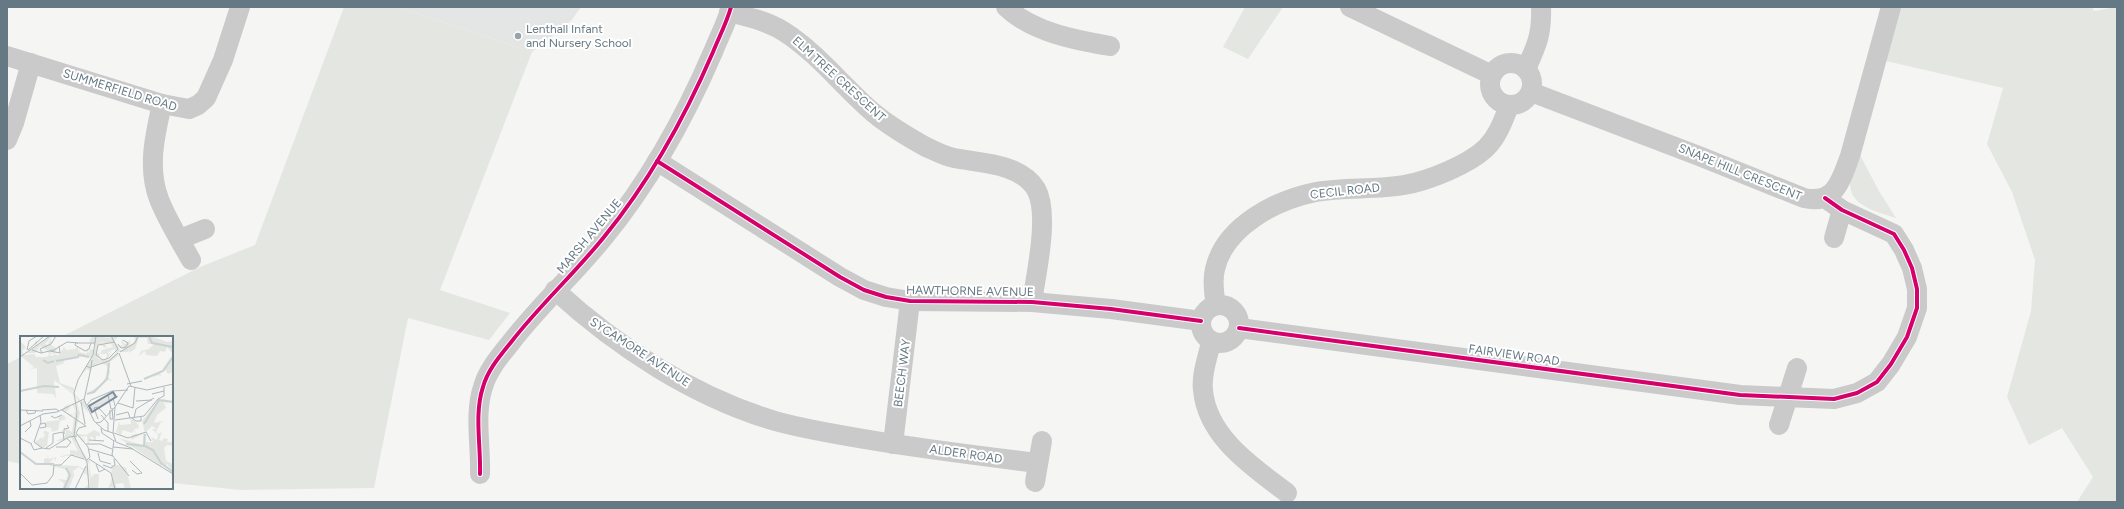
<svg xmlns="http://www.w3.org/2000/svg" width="2124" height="509" font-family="Figtree,sans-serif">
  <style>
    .built { fill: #e4e6e5 }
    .green { fill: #e4e7e1 }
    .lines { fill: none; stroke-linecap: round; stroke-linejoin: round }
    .street { stroke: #cacacb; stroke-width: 20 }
    .cycleway-casing { stroke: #fff; stroke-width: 6 }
    .cycleway { stroke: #d6006c; stroke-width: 4 }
    .poi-dot { fill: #97a4ab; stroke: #fff; stroke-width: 1.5 }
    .labels { text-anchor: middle; stroke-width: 4; stroke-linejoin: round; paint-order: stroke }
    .poi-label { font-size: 12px; fill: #657984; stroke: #fff; text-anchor: start }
    .street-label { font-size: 12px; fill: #657984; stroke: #fff }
    .inset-river { fill: none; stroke: #c9d3d4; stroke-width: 2 }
    .inset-road { fill: none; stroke: #aeb8bd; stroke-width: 1 }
    .view { fill: #7e8e98; fill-opacity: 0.15; stroke: #7e8e98; stroke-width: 2 }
    .inset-edge { fill: none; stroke: #657984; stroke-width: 2 }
  </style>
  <rect width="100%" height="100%" fill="#f5f5f4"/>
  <polygon class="built" points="398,7 581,7 571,21 532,52"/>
  <g class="green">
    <polygon points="344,7 398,7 532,52 440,290 510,313 489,340 408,318 374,488 241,490 172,483 172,337 61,337 200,267 255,245"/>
    <polygon points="1245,7 1283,7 1248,59 1223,47"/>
    <polygon points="1900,7 2092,7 2094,11 2117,7 2117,502 2077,502 2093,477 2062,428 2029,445 2007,397 2031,311 2035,260 2012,192 1987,144 2003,88 1886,61"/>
    <path d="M 1860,155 L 1879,191 L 1896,218 C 1879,212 1851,207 1850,185 C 1850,177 1857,164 1860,155 Z"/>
    <polygon points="21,357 21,464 7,461 7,364"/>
  </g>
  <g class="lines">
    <g class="street">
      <path d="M 1006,7 C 1032,32 1075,40 1110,46"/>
      <polyline points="1350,7 1492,75"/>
      <path d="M 729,12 C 748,17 767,21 783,31 C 818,53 844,88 875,114 C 891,127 908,137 926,147 C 935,151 944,156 954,158 C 980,163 1020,163 1036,189 C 1050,214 1036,274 1032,302"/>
      <polyline points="7,56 162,104 189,109 198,105 206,98 223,60 240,7"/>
      <circle cx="1511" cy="84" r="21"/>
      <path d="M 1526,69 C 1537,45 1542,34 1541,7"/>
      <path d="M 1531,92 L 1699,156 L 1804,198 C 1835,205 1841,180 1850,156 L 1891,7"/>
      <path d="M 162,104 C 155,135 147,168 159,199 C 167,220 180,240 191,260"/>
      <polyline points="7,140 14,123 31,63"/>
      <polyline points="657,161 840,277 864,290 886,297 910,301 1032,302 1111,309 1201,321"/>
      <polyline points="1834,238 1842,210"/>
      <polyline points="180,239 205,229"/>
      <path d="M 555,290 C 617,347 694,397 775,421 C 804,429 834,434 864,439 C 922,449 980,456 1038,463"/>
      <circle cx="1220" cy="324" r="19"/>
      <path d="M 1216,305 C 1214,294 1212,281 1215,269 C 1225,226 1276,200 1316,192 C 1345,187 1375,190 1404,185 C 1428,181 1468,165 1486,148 C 1498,136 1503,121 1509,106"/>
      <polyline points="1239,328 1740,395 1834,399 1857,393 1877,382 1891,364 1907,337 1917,308 1917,289 1912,268 1904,250 1894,234 1842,210 1825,198"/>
      <path d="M 1211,342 C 1208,357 1201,374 1203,390 C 1207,437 1253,467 1287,493"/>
      <polyline points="1779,425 1797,368"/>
      <polyline points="893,444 910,301"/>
      <path d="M 480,474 C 481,446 474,414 483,387 C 488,369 501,355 512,341 C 540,305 575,273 604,237 C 649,182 685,117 713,52 C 719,37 727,22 731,7"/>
      <polyline points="1035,482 1042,441"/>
    </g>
    <defs>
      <g id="cycleway">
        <polyline points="657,161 840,277 864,290 886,297 910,301 1032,302 1111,309 1201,321"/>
        <polyline points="1239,328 1740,395 1834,399 1857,393 1877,382 1891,364 1907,337 1917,308 1917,289 1912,268 1904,250 1894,234 1842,210 1825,198"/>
        <path d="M 480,474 C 481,446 474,414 483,387 C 488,369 501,355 512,341 C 540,305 575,273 604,237 C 649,182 685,117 713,52 C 719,37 727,22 731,7"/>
      </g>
    </defs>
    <use href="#cycleway" class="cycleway-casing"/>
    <use href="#cycleway" class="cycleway"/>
  </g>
  <circle class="poi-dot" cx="518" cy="36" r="4"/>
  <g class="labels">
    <g class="poi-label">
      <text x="526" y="33">Lenthall Infant<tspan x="526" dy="14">and Nursery School</tspan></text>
    </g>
    <g class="street-label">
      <text transform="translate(839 79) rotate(42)" y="4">ELM TREE CRESCENT</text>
      <text transform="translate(120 90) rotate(17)" y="4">SUMMERFIELD ROAD</text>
      <text transform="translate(1740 172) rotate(22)" y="4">SNAPE HILL CRESCENT</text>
      <text transform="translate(1345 191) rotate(-6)" y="4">CECIL ROAD</text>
      <text transform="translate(589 236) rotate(-50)" y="4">MARSH AVENUE</text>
      <text transform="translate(970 291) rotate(1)" y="4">HAWTHORNE AVENUE</text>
      <text transform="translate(640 352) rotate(33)" y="4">SYCAMORE AVENUE</text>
      <text transform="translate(1514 355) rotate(8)" y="4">FAIRVIEW ROAD</text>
      <text transform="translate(902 373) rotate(-83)" y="4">BEECH WAY</text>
      <text transform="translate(966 454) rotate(8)" y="4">ALDER ROAD</text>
    </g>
  </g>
  <g transform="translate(20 336)">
    <rect width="153" height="153" fill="#f5f5f4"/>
    <path d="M 29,0 L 32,0 L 25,8 L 28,9 L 30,3 L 32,6 L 30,8 L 37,13 L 33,19 L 33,15 L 29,16 L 33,17 L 29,18 L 32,20 L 36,18 L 38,20 L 44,11 L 46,14 L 55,13 L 58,10 L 58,15 L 61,11 L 59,16 L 67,18 L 67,12 L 69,17 L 70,13 L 75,14 L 75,9 L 69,5 L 73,0 L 92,2 L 91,0 L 99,0 L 94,5 L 98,10 L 102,9 L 103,11 L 98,11 L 100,14 L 104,14 L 102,13 L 104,11 L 101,6 L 103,2 L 103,7 L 107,8 L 105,5 L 108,6 L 110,4 L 110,9 L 114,6 L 115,2 L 110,0 L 131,0 L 147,6 L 153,5 L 153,36 L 148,38 L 144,32 L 140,36 L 141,41 L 139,39 L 132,41 L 142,34 L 153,18 L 147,11 L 145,16 L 140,15 L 137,20 L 126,19 L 125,15 L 119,20 L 121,15 L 129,13 L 134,8 L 128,8 L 127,2 L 119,2 L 115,13 L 109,17 L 108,12 L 108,16 L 98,16 L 99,19 L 89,27 L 90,37 L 88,41 L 93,46 L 87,43 L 74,56 L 66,58 L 82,48 L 89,34 L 86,29 L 80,27 L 72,31 L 70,35 L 67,33 L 61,39 L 72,22 L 59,19 L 58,21 L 43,23 L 44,27 L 36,30 L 40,47 L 54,52 L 54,56 L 46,51 L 54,57 L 55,66 L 53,58 L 34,44 L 34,51 L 38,51 L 35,52 L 36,62 L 33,58 L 17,57 L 17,32 L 10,33 L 14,31 L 1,20 L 0,5 L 6,11 L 2,15 L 4,19 L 14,18 L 16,21 L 24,21 L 29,20 L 28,15 L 20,10 L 15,17 L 7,17 L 16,10 L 15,7 L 15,5 L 18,5 L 16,10 ZM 79,6 L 95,8 L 91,8 L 93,11 L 82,14 L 80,18 L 87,18 L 86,24 L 90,19 L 88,16 L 90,15 L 91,20 L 91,14 L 95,13 L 96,17 L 88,24 L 76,22 L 80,21 L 79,17 L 76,17 L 79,8 L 86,12 L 86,9 ZM 55,58 L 61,65 L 65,65 L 64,59 L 68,77 L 55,60 L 60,77 L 55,98 L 66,99 L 74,94 L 80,97 L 80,100 L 76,100 L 76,105 L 71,100 L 68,110 L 67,100 L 60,101 L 64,103 L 66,107 L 57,99 L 56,102 L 58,110 L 71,127 L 69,126 L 71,142 L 74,138 L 79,138 L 78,153 L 70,153 L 69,128 L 57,109 L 55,102 L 54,93 L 58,75 ZM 144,63 L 153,66 L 147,66 L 148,68 L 143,64 L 146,72 L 137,79 L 134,87 L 142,85 L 145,85 L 141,86 L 136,96 L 138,98 L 142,96 L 139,104 L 142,105 L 144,102 L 148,103 L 147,106 L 153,106 L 153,110 L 147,109 L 144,112 L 146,125 L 153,128 L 153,136 L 147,128 L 145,131 L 144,128 L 141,130 L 99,102 L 123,109 L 123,98 L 111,104 L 112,99 L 116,98 L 114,94 L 112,97 L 103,94 L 101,99 L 96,96 L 99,86 L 100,89 L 111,88 L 110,81 L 118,88 L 119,92 L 114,93 L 117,99 L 125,97 L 122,85 L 138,65 ZM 132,90 L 137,93 L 132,93 L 138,99 L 137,104 L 131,101 L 133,106 L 126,106 L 124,98 ZM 54,67 L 56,77 L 54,100 L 68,129 L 69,153 L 63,153 L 68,149 L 68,140 L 65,137 L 63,140 L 64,135 L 59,131 L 53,135 L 54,139 L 49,153 L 43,153 L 44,147 L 38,143 L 47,144 L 48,134 L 24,128 L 24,123 L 28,122 L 26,117 L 29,123 L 50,118 L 50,114 L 58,115 L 51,101 L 41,105 L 36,105 L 44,101 L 46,96 L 43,91 L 52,96 L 55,74 L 52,68 L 49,69 L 50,72 L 46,76 L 48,78 L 49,75 L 49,78 L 54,78 L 51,80 L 41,74 L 45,70 ZM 55,119 L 63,122 L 67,128 L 65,134 L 59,130 L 34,129 L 30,126 L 34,122 L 36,125 L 36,121 ZM 44,79 L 46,83 L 40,85 L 38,94 L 32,96 L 31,92 L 26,91 L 25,86 L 39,84 L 38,81 ZM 26,92 L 25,95 L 29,96 L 27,110 L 22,112 L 15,106 L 22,101 L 23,103 L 25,98 L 23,97 ZM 91,129 L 100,129 L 106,132 L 111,153 L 105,153 L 103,147 L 95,148 L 97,153 L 91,151 L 88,153 L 92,142 Z" fill="#e4e7e1" fill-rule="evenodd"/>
    <path class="inset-river" d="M 129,0 L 132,7 L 153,11M 23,24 L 28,27 L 34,25M 36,25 L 58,21 L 59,19 L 69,21M 124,43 L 143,35 L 153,21M 0,55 L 24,50 L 39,51M 67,58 L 74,56 L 87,43 L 89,27M 124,88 L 139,64 L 153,66M 106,108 L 125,110 L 133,114 L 141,127 L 153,136M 124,110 L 125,98M 0,116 L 16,128 L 34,128M 44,153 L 50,139 L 46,132"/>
    <path class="inset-road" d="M 91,0 L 98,13M 56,6 L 55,9 L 65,15 L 69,13 L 71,7M 57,7 L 75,7M 98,8 L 101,12 L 106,11 L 108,7 L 103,4M 78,9 L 76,19 L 83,24 L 89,22 L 98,13M 78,9 L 95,6M 7,14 L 9,5 L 17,0M 8,14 L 24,0M 12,14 L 21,17 L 34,14 L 47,6 L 58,7M 30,15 L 40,17 L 39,10M 100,16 L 115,7 L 118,0M 22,17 L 20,13 L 31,8 L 36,0M 99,17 L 111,50M 0,21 L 30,0M 66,30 L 71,32 L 72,24M 71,31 L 89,25 L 98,17M 71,32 L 64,64 L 74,85 L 84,94 L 93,97M 107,48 L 122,45M 132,58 L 144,55M 88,59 L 91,73M 116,65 L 132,64M 61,66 L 65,88M 98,67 L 113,72M 67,69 L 71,64 L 92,55 L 108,54M 95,70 L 93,62 L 98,60M 78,71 L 86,80M 113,72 L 115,51M 0,74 L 23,75M 6,74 L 8,78 L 15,77 L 16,74M 22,74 L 36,73 L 39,75M 42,74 L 66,90M 90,74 L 90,83 L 93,83 L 92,72M 81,79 L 88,87 L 88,95M 96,79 L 108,76 L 110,82M 31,80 L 35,82 L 42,79M 112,82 L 116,85 L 121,85 L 121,81M 114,82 L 116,73 L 134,62M 78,83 L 74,72 L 78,71M 95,84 L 124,80 L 138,63 L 144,60 L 144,51M 76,87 L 81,86 L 95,71M 0,90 L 23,78 L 37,76 L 64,63M 20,92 L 26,91 L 25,87 L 21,88M 81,92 L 82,97 L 94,105M 5,96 L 11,90 L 10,85M 93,97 L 95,71 L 109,50 L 127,54 L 153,48M 93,97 L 96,106 L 111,112 L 153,138M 94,97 L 108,102 L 126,96 L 131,105M 44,98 L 44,93 L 49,92 L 47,89M 0,102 L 12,108M 69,104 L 84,105M 94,104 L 92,119 L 109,140M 14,106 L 22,112 L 29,113 L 49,101 L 57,100M 14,106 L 21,86 L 20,79M 11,108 L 14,114 L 22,112M 66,108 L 80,108 L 92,113M 36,111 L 47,111 L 51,106 L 46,102M 93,111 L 113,113M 26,112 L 33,107 L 33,98 L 43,96 L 44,104M 69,113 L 93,120M 78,117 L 80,125 L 91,128M 69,123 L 91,137 L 95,153M 66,125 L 70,121 L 68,111 L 56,97 L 59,92 L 66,90M 110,125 L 122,137 L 117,138 L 112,134M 76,128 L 79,136 L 85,133M 83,129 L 91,132 L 95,129 L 94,123M 0,137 L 12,149 L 27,147 L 33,139 L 34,129 L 41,129 L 51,119 L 64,123M 55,153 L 66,130M 69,153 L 67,126 L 54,100 L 57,76 L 54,57 L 58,44 L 73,19 L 76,0"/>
    <path class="view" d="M 93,56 L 96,61 L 72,76 L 69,70 Z"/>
    <rect width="153" height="153" class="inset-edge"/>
  </g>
  <rect width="2124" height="509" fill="none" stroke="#657984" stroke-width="16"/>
</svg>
